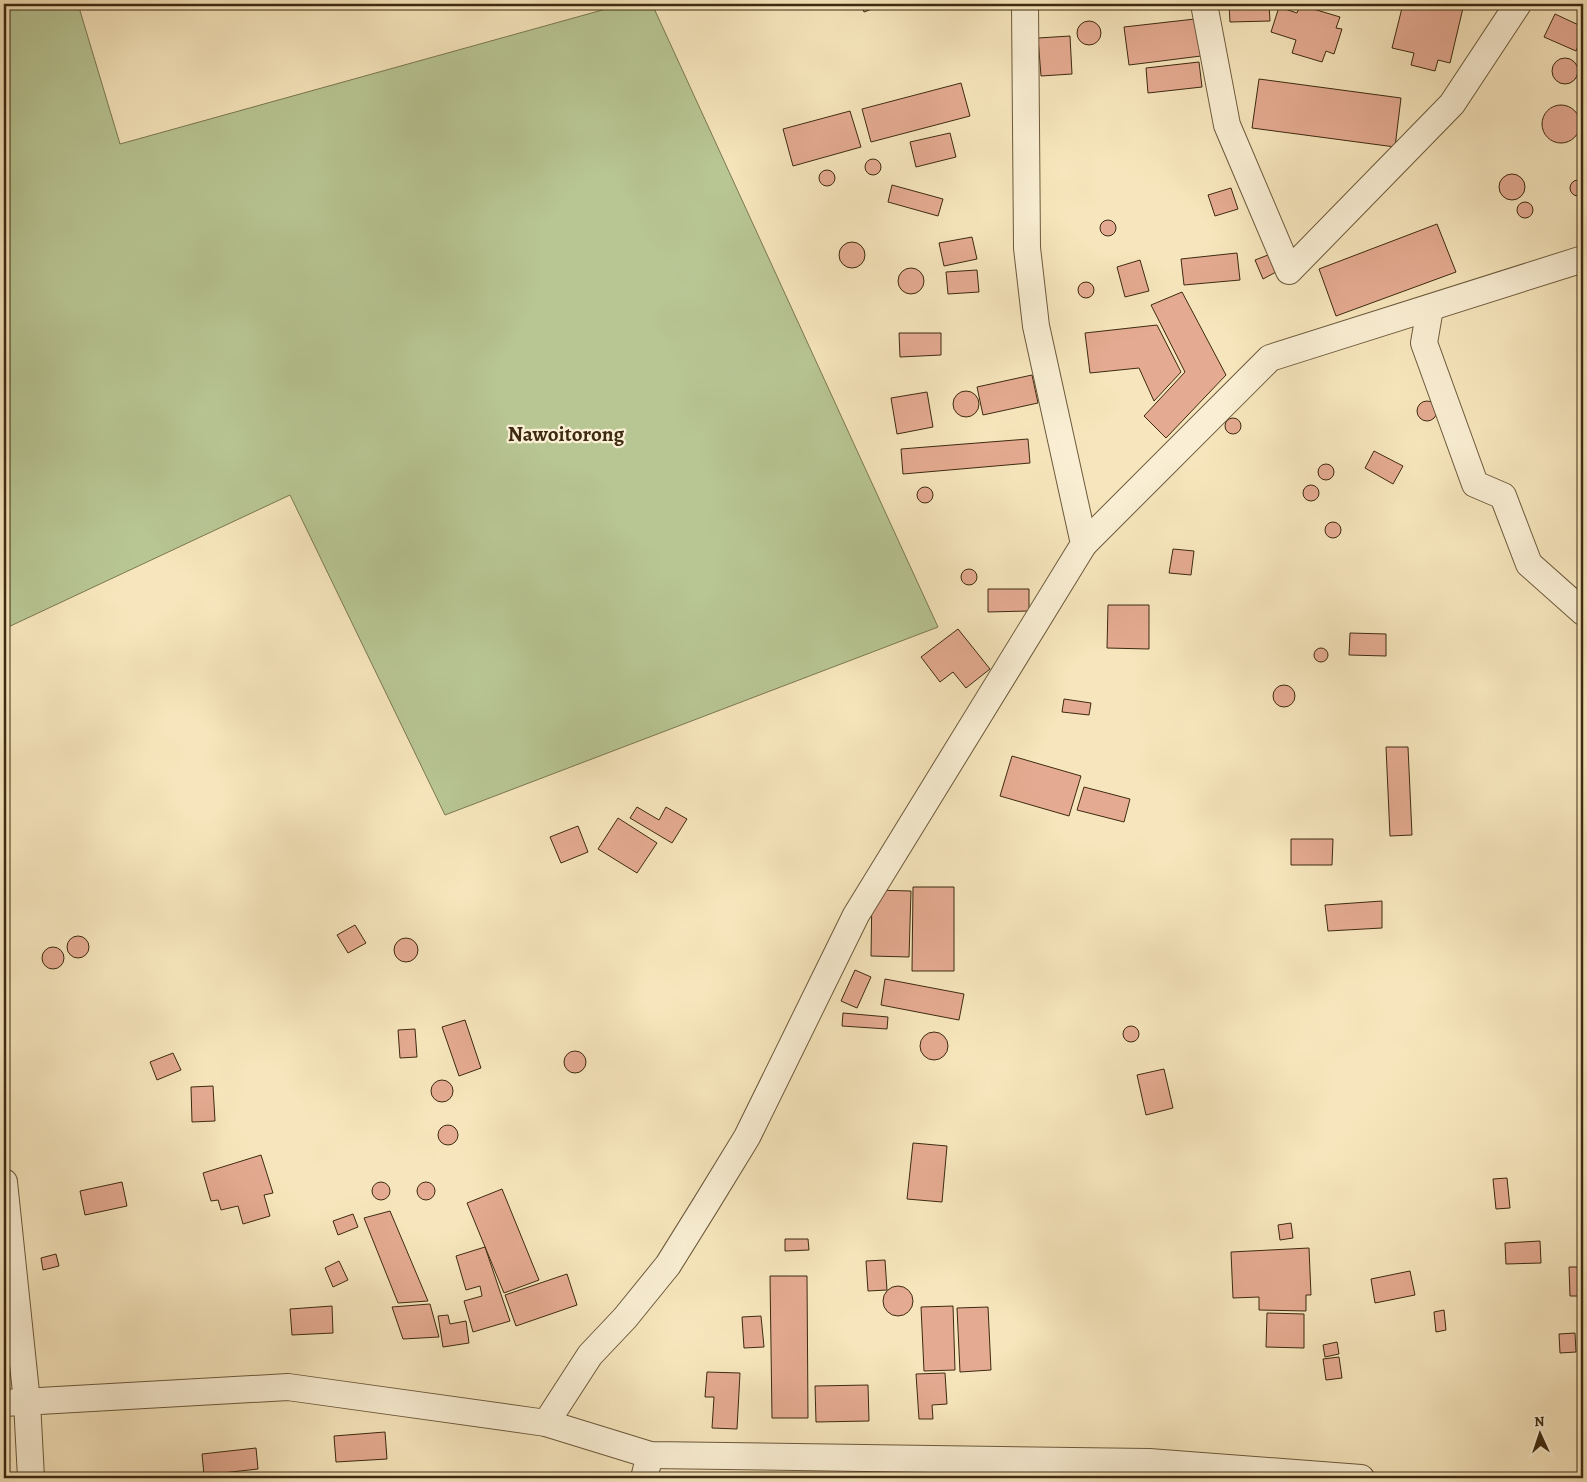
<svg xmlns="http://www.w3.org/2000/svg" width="1587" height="1482" font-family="Alegreya,serif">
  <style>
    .green { fill: #b8c694; stroke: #7a7852 }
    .building { fill: #e5ab92; stroke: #3d2a10 }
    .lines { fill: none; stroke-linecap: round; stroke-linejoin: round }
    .street-casing { stroke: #6c593b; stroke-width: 28 }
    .street { stroke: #faefd4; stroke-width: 26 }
    .labels { text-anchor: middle; stroke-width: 4.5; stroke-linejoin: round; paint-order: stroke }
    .quarter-label { font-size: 21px; font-weight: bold; fill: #3d2a10; stroke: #faefd4 }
  </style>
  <rect width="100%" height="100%" fill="#f7e6bd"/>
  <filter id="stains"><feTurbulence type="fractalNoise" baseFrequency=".004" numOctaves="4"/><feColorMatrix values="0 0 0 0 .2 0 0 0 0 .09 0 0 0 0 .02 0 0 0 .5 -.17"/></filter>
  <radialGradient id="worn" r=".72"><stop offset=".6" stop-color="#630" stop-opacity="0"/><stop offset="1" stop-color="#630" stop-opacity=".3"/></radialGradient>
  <polygon class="green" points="4,4 78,4 120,144 624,4 652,4 938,627 445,815 290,495 4,629"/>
  <g class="building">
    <polygon points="861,4 885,4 864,12"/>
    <polygon points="1229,4 1269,4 1270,21 1230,22"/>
    <polygon points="1403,4 1447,4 1463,8 1450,63 1438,60 1435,71 1411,65 1414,53 1392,48"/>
    <polygon points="1300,5 1340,17 1336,28 1342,29 1334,54 1326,51 1322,62 1292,53 1296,40 1271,32 1279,7 1297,13"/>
    <polygon points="1555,14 1583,27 1583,35 1576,51 1544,37"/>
    <polygon points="1195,19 1201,56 1129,65 1124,27"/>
    <circle cx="1089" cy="33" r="12"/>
    <polygon points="1070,36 1072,74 1041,76 1038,38"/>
    <circle cx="1565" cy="71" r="13"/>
    <polygon points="1199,62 1202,87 1148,93 1146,68"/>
    <polygon points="1259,79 1401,98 1395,147 1252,128"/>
    <polygon points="961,83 970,116 871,142 862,109"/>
    <circle cx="1561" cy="124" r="19"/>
    <polygon points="850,111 861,147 793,166 783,129"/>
    <polygon points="950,133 956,157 916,167 910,142"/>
    <circle cx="873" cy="167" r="8"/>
    <circle cx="827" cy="178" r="8"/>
    <circle cx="1512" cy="187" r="13"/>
    <circle cx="1578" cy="188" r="8"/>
    <polygon points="892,185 943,199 938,216 888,202"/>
    <polygon points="1231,188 1238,209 1215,216 1208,195"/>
    <circle cx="1525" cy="210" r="8"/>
    <circle cx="1108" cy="228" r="8"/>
    <polygon points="1437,224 1456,272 1336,316 1319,269"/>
    <polygon points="972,237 977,259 944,266 939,243"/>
    <circle cx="852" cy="255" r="13"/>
    <polygon points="1237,253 1240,280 1184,285 1181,259"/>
    <polygon points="1268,255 1276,272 1263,279 1255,260"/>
    <polygon points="1140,260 1149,291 1125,297 1117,267"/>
    <circle cx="911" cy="281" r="13"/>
    <polygon points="977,270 979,292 948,294 946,272"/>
    <circle cx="1086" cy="290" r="8"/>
    <polygon points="1182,292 1226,375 1166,438 1144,416 1185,372 1151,305"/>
    <polygon points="1157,325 1181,372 1154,401 1139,368 1090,373 1085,333"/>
    <polygon points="899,333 941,333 941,355 900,357"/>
    <polygon points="1032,375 1038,403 983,415 977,387"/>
    <circle cx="966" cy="404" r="13"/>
    <polygon points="927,392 933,427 897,434 891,398"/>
    <circle cx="1427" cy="411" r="10"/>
    <circle cx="1233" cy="426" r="8"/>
    <polygon points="1028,439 1030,463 903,474 901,449"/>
    <polygon points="1374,451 1403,466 1393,484 1365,468"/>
    <circle cx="1326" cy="472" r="8"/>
    <circle cx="1311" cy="493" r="8"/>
    <circle cx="925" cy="495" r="8"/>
    <circle cx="1333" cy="530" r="8"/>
    <polygon points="1173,549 1194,551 1191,575 1169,573"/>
    <circle cx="969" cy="577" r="8"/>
    <polygon points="988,589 1029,589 1029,611 988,612"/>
    <polygon points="1108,605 1149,605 1149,649 1107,648"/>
    <polygon points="958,629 990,669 966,688 953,672 940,682 921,657"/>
    <polygon points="1350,633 1386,634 1386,656 1349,655"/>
    <circle cx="1321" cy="655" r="7"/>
    <circle cx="1284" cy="696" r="11"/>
    <polygon points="1064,699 1091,703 1089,715 1062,712"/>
    <polygon points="1386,747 1408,747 1412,835 1390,836"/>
    <polygon points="1012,756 1081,776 1069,816 1000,796"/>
    <polygon points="1084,787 1130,799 1124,822 1077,810"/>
    <polygon points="637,807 659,820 666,807 687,819 672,843 630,818"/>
    <polygon points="618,818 657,843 637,873 598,849"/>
    <polygon points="578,826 588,852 561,863 550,837"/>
    <polygon points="1291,839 1333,839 1332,865 1291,865"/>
    <polygon points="913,887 954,887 954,971 912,971"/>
    <polygon points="872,890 911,891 909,957 871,956"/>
    <polygon points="1382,901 1382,928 1328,931 1325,905"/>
    <polygon points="355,925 366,943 348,953 337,935"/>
    <circle cx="78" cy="947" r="11"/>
    <circle cx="406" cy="950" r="12"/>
    <circle cx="53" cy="958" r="11"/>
    <polygon points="855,970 871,977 857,1008 841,1001"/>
    <polygon points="885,979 964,994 959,1020 881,1005"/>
    <polygon points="843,1013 888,1017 887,1029 842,1026"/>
    <polygon points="465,1020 481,1068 459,1076 442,1027"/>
    <circle cx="1131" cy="1034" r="8"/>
    <polygon points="415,1029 417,1057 400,1058 398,1030"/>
    <circle cx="934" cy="1046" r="14"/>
    <circle cx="575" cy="1062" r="11"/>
    <polygon points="173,1053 181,1070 157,1080 150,1062"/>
    <polygon points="1164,1069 1173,1108 1146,1115 1137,1075"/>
    <circle cx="442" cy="1091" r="11"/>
    <polygon points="213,1086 215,1121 192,1122 191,1087"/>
    <circle cx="448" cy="1135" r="10"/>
    <polygon points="913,1143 947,1146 942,1202 907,1199"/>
    <polygon points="261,1155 273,1193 264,1195 270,1216 243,1224 238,1206 221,1210 218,1200 211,1201 203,1173"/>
    <polygon points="1507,1178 1510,1208 1496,1209 1493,1179"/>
    <circle cx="381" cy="1191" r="9"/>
    <circle cx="426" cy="1191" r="9"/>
    <polygon points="122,1182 127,1206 85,1215 80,1191"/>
    <polygon points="502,1189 539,1280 504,1293 467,1203"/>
    <polygon points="390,1211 428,1301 398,1303 364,1218"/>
    <polygon points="353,1214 358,1227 338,1235 333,1221"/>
    <polygon points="1291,1223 1293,1238 1280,1240 1278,1225"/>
    <polygon points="785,1239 808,1239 809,1250 785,1251"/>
    <polygon points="1540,1241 1541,1263 1506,1264 1505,1243"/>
    <polygon points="485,1247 510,1321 473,1332 464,1301 482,1296 480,1286 466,1290 456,1256"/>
    <polygon points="1309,1248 1311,1295 1306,1295 1306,1311 1259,1310 1259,1297 1233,1298 1231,1252"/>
    <polygon points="56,1254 59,1266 43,1270 41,1258"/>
    <polygon points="885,1260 887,1290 868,1291 866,1261"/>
    <polygon points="339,1261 348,1280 333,1287 325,1268"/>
    <polygon points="1569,1267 1583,1267 1583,1296 1570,1296"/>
    <polygon points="1410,1271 1415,1295 1375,1303 1371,1279"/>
    <polygon points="567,1274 577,1305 516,1326 505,1295"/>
    <polygon points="770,1276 807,1276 808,1418 772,1418"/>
    <circle cx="898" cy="1301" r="15"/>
    <polygon points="430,1304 439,1337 403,1339 392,1307"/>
    <polygon points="332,1306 333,1333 292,1335 290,1309"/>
    <polygon points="953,1306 955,1370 924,1371 921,1307"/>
    <polygon points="988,1307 991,1370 960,1372 957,1308"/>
    <polygon points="1444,1310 1446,1330 1436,1332 1434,1312"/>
    <polygon points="1267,1313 1304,1314 1304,1348 1266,1347"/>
    <polygon points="448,1315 450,1324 466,1321 469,1343 443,1347 438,1316"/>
    <polygon points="761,1316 764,1347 744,1348 742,1317"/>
    <polygon points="1575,1333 1576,1352 1560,1353 1559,1334"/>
    <polygon points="1337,1342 1339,1354 1325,1357 1323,1345"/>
    <polygon points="1339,1357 1342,1378 1326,1380 1323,1359"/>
    <polygon points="707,1372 740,1373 737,1429 712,1428 714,1397 705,1397"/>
    <polygon points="945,1373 947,1404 932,1405 933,1419 919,1419 916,1374"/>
    <polygon points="868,1385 869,1421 816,1422 815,1386"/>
    <polygon points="385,1432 387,1459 336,1462 334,1436"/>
    <polygon points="256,1448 258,1469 204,1475 202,1454"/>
  </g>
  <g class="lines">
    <defs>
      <g id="street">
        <polyline points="1204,4 1227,125 1289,271 1452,104 1518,4"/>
        <polyline points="1430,308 1424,343 1475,484 1503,496 1529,564 1583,612"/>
        <polyline points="1084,544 1270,358 1583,259"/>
        <polyline points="4,1182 27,1402 31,1478"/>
        <polyline points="4,1403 288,1387 546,1423 650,1455 1149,1462 1361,1478"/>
        <polyline points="546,1423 590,1355 625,1318 668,1265 706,1204 747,1137 856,915 1084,544 1036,326 1027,248 1025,4"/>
        <polyline points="644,1478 650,1455"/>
      </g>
    </defs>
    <use href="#street" class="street-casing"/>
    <use href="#street" class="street"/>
  </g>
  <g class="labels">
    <g class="quarter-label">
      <text x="566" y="441">Nawoitorong</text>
    </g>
  </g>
  <rect width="1587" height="1482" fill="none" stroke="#f7e6bd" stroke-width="20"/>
  <rect x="5" y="5" width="1577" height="1472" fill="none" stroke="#3d2a10" stroke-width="2.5"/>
  <rect x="10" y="10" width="1567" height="1462" fill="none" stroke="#3d2a10"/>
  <g transform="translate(1540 1434) rotate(357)" stroke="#faefd4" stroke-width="4" paint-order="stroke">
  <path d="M0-4L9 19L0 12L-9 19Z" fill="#3d2a10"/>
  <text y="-8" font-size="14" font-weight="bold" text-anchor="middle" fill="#3d2a10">N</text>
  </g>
  <rect width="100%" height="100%" filter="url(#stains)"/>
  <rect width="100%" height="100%" fill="url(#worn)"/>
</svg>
